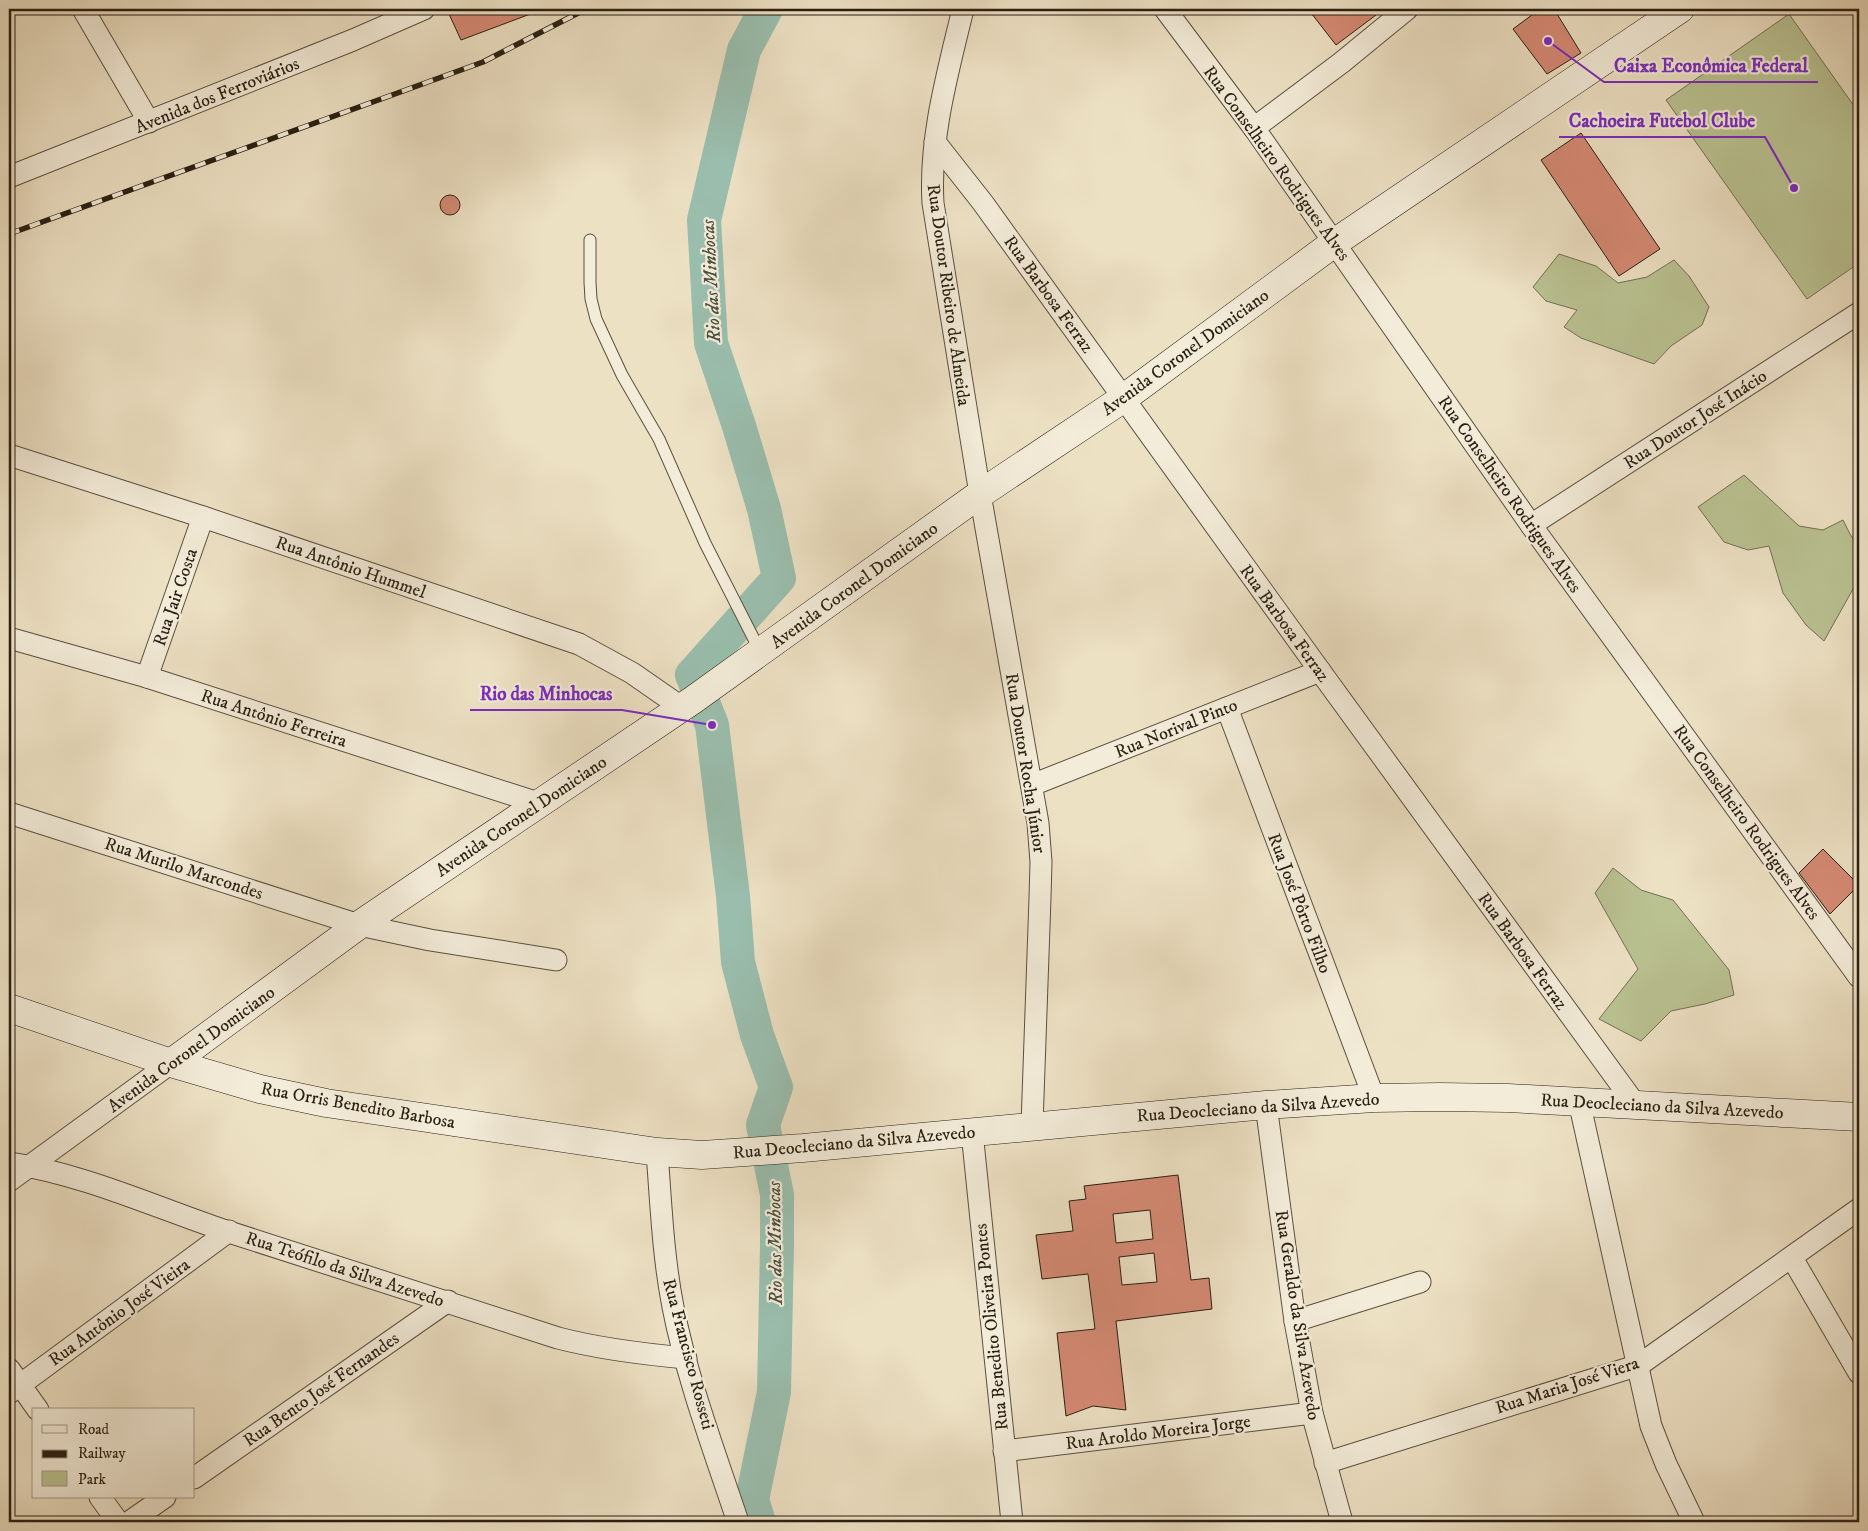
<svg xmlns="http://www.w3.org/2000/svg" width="1868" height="1531" font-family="'IM FELL DW Pica',serif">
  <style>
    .green { fill: #bac292; stroke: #727052 }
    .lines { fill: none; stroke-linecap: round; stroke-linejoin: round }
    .river { stroke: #9abeae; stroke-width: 34 }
    .building { fill: #d58a74; stroke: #291f12; fill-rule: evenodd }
    .lane-casing { stroke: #5a503e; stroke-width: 13 }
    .street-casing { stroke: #5a503e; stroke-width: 23 }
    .secondary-casing { stroke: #291f12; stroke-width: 29 }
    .lane { stroke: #f3ecd9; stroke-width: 11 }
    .street { stroke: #f3ecd9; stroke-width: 21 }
    .secondary { stroke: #f3ecd9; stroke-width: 28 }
    .rail-casing { stroke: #291f12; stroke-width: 5.5 }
    .rail { stroke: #f3ecd9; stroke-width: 4; stroke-dasharray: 11; stroke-linecap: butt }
    .labels { text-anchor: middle; stroke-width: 4.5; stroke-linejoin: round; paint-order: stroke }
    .street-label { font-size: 18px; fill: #291f12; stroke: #f3ecd9 }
    .water-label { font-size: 19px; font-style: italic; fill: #4b4f41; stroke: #f3ecd9 }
    .leader { fill: none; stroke: #7b2cbf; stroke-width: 2 }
    .callout-dot { fill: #7b2cbf; stroke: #f3ecd9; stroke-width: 2 }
    .callout-label { font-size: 19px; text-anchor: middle; font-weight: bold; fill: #7b2cbf; stroke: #f3ecd9; stroke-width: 4.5; stroke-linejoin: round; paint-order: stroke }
  </style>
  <rect width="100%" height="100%" fill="#ede1c4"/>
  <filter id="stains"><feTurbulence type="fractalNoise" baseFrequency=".004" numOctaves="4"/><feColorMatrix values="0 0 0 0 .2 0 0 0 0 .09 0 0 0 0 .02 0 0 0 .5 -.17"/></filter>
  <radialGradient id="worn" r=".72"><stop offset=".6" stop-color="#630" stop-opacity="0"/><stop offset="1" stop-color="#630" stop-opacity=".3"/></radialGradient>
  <g class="green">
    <polygon points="1789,14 1859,113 1859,263 1807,299 1666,100"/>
    <polygon points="1559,254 1596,266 1618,283 1647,277 1674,260 1689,276 1709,307 1702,325 1671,346 1654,364 1581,338 1564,327 1577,310 1546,301 1533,287"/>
    <polygon points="1744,475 1799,526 1823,530 1843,520 1850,534 1859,547 1859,590 1853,589 1824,641 1806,625 1783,593 1769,546 1748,550 1724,542 1698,507"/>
    <polygon points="1613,868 1641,890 1673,900 1729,970 1734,995 1705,1004 1671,1011 1641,1041 1599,1019 1638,969 1595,893"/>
  </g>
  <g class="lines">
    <polyline class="river" points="759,1522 752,1500 774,1392 777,1245 777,1195 763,1125 776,1087 757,1035 738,962 733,896 712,725 692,675 779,578 764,509 739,426 711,343 704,220 744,50 766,9"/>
  </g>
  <g class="building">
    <polygon points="461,9 541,9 541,10 461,40 449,14"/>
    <polygon points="1308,9 1384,9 1336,45"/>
    <polygon points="1540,9 1554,9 1581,53 1547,74 1513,29"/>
    <polygon points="1581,133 1660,249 1619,276 1541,160"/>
    <circle cx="450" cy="205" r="10"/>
    <polygon points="1823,849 1859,885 1830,914 1799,873"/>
    <path d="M 1178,1175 L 1191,1280 L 1209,1278 L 1212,1309 L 1116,1321 L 1126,1410 L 1093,1406 L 1066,1416 L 1057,1333 L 1095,1329 L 1088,1274 L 1042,1279 L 1036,1235 L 1073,1231 L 1069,1201 L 1086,1199 L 1084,1186 ZM 1150,1210 L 1153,1239 L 1116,1243 L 1113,1214 ZM 1154,1253 L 1157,1282 L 1122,1285 L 1119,1257 Z"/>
  </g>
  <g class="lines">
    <defs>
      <polyline id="lane" points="590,240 590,282 591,299 596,319 622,375 659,439 705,543 760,651"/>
      <g id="street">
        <polyline points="83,9 149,122"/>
        <path d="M 963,9 C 948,72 929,138 933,203 L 980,494 L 1038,823 L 1041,862 L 1040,898 L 1032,1125"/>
        <polyline points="1165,9 1254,128 1531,525 1859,977"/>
        <polyline points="1254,128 1341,63 1407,9"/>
        <polyline points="935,142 983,203 1320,671 1635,1104"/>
        <polyline points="9,177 353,40 424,9"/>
        <polyline points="9,455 203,517 579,644 632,673 681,707"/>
        <polyline points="1531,525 1859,313"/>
        <polyline points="9,638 147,677 538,803"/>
        <polyline points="147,677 203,517"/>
        <polyline points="1227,708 1374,1098"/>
        <polyline points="1032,785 1320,671"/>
        <polyline points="9,813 359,925 430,940 556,960"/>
        <polyline points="1579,1101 1651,1426 1666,1464 1694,1522"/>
        <polyline points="1266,1105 1295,1321 1312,1413 1342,1522"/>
        <polyline points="972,1132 1012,1522"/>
        <path d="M 657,1152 C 661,1204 663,1256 673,1307 C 687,1379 715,1453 738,1522"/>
        <path d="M 9,1163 C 84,1174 157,1208 229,1232 C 339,1268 449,1302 558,1338 C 600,1349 642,1354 686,1358"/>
        <polyline points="9,1181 171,1063"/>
        <polyline points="1792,1258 1859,1373"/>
        <polyline points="1295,1321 1420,1282"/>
        <polyline points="9,1369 38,1410"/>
        <polyline points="9,1393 229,1231"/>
        <polyline points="1004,1451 1312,1413"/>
        <polyline points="1325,1463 1639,1365 1859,1209"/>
        <polyline points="194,1478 448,1301"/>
        <polyline points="100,1497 118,1522"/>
        <polyline points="129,1522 165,1497"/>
      </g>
      <g id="secondary">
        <polyline points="9,1008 171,1063 260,1089 326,1103 657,1152 702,1155 803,1148 1266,1105 1374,1098 1440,1097 1508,1098 1859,1117"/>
        <polyline points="171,1063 359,925 693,700 980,494 1124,398 1334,243 1680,9"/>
      </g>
    </defs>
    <use href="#lane" class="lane-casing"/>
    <use href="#street" class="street-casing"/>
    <use href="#secondary" class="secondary-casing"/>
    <use href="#lane" class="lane"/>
    <use href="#street" class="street"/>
    <use href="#secondary" class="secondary"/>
    <defs>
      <polyline id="rail" points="9,234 483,62 586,9"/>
    </defs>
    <use href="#rail" class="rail-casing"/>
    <use href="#rail" class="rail"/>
  </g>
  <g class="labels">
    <g class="street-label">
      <text transform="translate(217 95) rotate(-22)" y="6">Avenida dos Ferroviários</text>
      <text transform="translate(1277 163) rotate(54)" y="6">Rua Conselheiro Rodrigues Alves</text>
      <text transform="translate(1049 294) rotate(54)" y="6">Rua Barbosa Ferraz</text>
      <text transform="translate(949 295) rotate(82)" y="6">Rua Doutor Ribeiro de Almeida</text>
      <text transform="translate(1185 352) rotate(-36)" y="6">Avenida Coronel Domiciano</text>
      <text transform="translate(1695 419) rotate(-33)" y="6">Rua Doutor José Inácio</text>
      <text transform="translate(1510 494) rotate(55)" y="6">Rua Conselheiro Rodrigues Alves</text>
      <text transform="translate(351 567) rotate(19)" y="6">Rua Antônio Hummel</text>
      <text transform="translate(854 585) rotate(-36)" y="6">Avenida Coronel Domiciano</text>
      <text transform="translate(175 597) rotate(-71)" y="6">Rua Jair Costa</text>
      <text transform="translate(1285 623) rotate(54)" y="6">Rua Barbosa Ferraz</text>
      <text transform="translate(274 718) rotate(18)" y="6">Rua Antônio Ferreira</text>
      <text transform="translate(1176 728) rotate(-22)" y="6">Rua Norival Pinto</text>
      <text transform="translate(1026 763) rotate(81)" y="6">Rua Doutor Rocha Júnior</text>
      <text transform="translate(521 816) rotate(-34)" y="6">Avenida Coronel Domiciano</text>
      <text transform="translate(1747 822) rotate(54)" y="6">Rua Conselheiro Rodrigues Alves</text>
      <text transform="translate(184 868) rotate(18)" y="6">Rua Murilo Marcondes</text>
      <text transform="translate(1300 903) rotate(69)" y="6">Rua José Pôrto Filho</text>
      <text transform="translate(1523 951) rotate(54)" y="6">Rua Barbosa Ferraz</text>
      <text transform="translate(191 1049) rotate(-36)" y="6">Avenida Coronel Domiciano</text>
      <text transform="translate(358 1105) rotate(10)" y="6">Rua Orris Benedito Barbosa</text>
      <text transform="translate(1662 1106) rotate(3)" y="6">Rua Deocleciano da Silva Azevedo</text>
      <text transform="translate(1258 1107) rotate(-4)" y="6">Rua Deocleciano da Silva Azevedo</text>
      <text transform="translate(854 1142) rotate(-5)" y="6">Rua Deocleciano da Silva Azevedo</text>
      <text transform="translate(345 1269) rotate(18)" y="6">Rua Teófilo da Silva Azevedo</text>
      <text transform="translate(119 1312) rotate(-36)" y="6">Rua Antônio José Vieira</text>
      <text transform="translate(1298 1315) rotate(81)" y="6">Rua Geraldo da Silva Azevedo</text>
      <text transform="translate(991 1327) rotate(-96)" y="6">Rua Benedito Oliveira Pontes</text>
      <text transform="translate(689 1354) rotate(75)" y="6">Rua Francisco Rosseti</text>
      <text transform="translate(1567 1385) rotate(-18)" y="6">Rua Maria José Viera</text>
      <text transform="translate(321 1389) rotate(-35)" y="6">Rua Bento José Fernandes</text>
      <text transform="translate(1158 1432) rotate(-7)" y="6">Rua Aroldo Moreira Jorge</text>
    </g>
    <g class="water-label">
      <text transform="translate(710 281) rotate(-93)" y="7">Rio das Minhocas</text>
      <text transform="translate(774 1243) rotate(-91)" y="7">Rio das Minhocas</text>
    </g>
  </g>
  <path class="leader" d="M1548 41L1604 82H1818M1794 188L1765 137H1559M712 725L622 710H470"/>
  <g class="callout-dot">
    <circle cx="1548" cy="41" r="5"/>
    <circle cx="1794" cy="188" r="5"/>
    <circle cx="712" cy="725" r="5"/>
  </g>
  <g class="callout-label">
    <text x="1711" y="72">Caixa Econômica Federal</text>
    <text x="1662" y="127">Cachoeira Futebol Clube</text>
    <text x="546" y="700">Rio das Minhocas</text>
  </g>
  <rect width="1868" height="1531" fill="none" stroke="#ede1c4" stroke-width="30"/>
  <rect x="10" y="10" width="1848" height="1511" fill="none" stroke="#291f12" stroke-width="2.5"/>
  <rect x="15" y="15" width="1838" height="1501" fill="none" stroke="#291f12"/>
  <rect x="32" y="1408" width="162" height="90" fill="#f3ecd9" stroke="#a29a89"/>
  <rect x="42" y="1425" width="25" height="8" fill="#f3ecd9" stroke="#a29a89"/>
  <text x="78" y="1434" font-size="15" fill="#291f12">Road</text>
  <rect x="42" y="1450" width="25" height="8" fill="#291f12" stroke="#a29a89"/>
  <text x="78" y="1458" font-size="15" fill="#291f12">Railway</text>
  <rect x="42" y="1471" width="25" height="15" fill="#bac292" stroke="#a29a89"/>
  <text x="78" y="1484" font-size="15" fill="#291f12">Park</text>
  <rect width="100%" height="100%" filter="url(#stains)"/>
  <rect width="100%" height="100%" fill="url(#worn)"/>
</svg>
